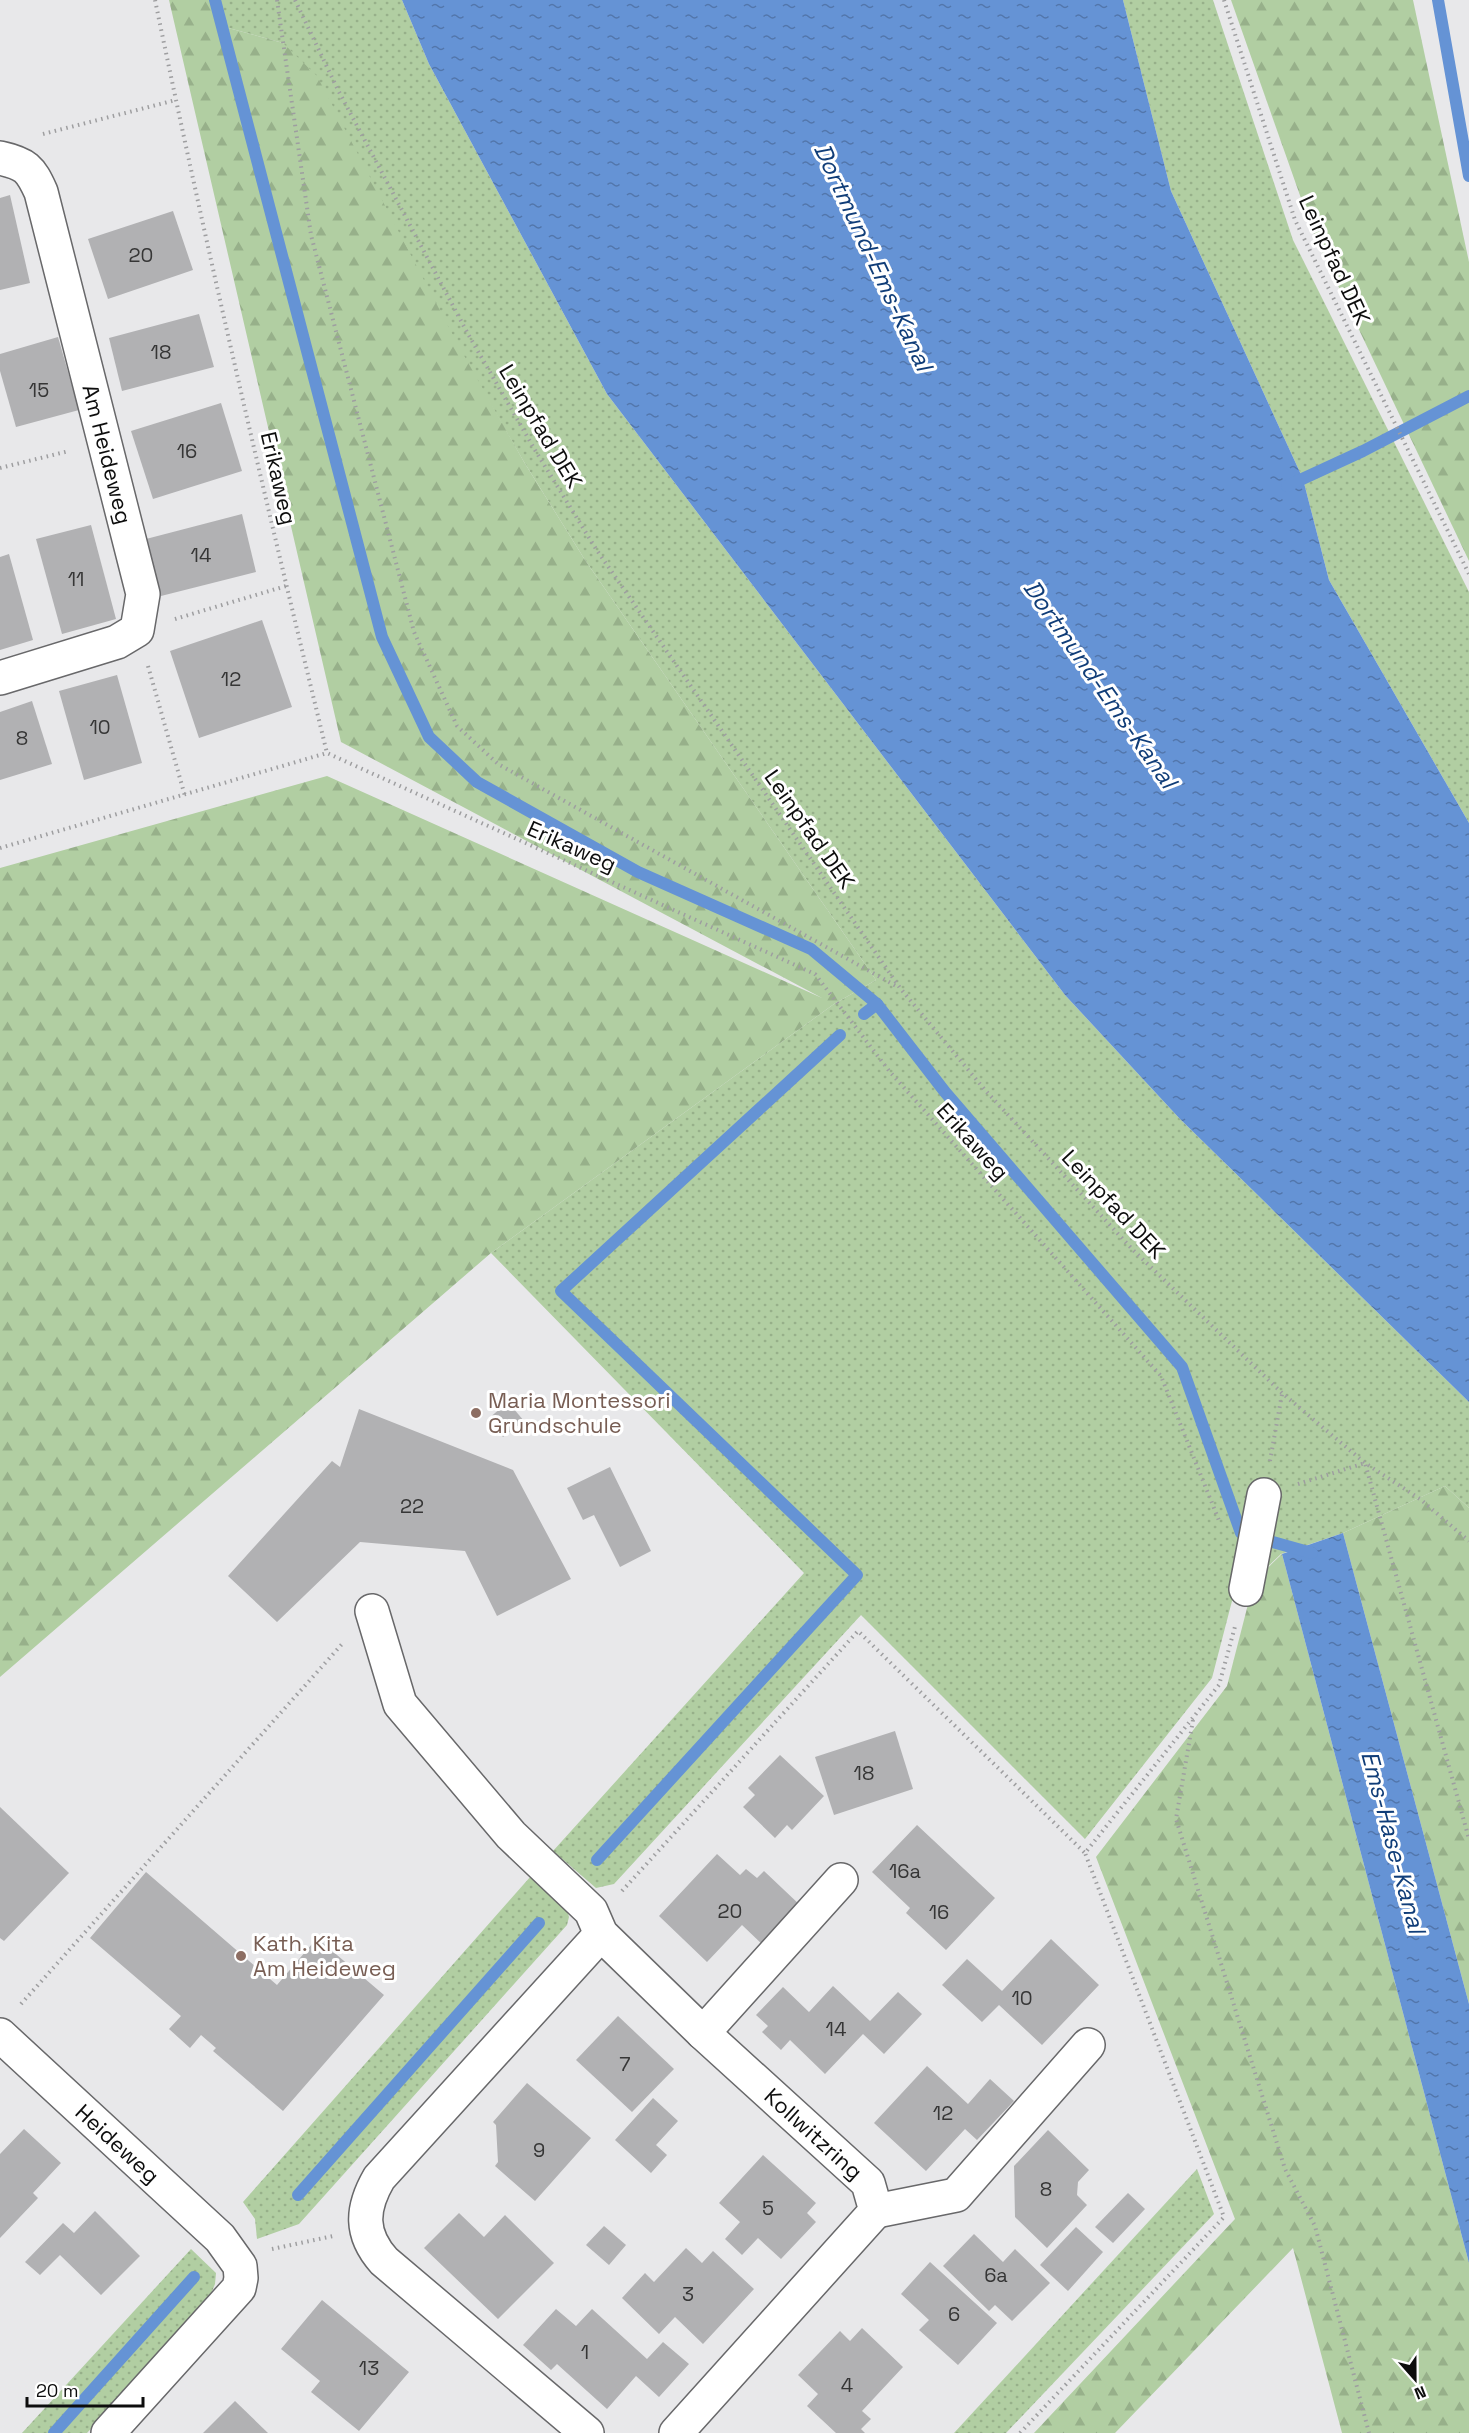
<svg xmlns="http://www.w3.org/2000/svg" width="1469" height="2433" font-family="'Space Grotesk',sans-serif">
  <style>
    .grass { fill: url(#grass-dots) }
    .forest { fill: url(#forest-firs) }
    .water { fill: url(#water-ripples) }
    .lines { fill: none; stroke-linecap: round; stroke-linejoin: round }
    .stream { stroke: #6593d5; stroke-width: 12 }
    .building { fill: #b1b1b3 }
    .minor-casing { stroke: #68686a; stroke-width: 36 }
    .path { stroke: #9e9ea0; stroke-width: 4; stroke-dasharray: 1.5 4.5; stroke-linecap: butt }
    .minor { stroke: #fff; stroke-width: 33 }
    .education-dot { fill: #8d6e63; stroke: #fff; stroke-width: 2 }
    .labels { text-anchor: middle; stroke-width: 6; stroke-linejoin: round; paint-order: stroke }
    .number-label { font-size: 20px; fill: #363636 }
    .street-label { font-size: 22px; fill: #0d0d0d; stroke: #fff }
    .education-label { font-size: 22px; fill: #785e54; stroke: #fff; text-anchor: start }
    .water-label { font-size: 24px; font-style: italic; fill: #103d78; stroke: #fff }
  </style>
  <defs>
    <pattern id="grass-dots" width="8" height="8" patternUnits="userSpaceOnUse" patternTransform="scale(1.5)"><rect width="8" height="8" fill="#b1cea2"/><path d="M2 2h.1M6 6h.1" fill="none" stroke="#97b08a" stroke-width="1.8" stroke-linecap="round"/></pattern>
    <pattern id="forest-firs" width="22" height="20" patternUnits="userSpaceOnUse" patternTransform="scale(1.5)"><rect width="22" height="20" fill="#b1cea2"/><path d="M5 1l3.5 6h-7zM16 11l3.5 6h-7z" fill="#97b08a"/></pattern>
    <pattern id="water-ripples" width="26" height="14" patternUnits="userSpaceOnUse" patternTransform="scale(1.5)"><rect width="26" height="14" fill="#6593d5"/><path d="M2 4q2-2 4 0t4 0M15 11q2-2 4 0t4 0" fill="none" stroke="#5276ab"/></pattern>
  </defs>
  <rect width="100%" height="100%" fill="#e8e8ea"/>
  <g class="grass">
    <polygon points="215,0 402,0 429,64 607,394 1065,995 1180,1119 1469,1402 1469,1508 1445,1486 1343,1533 1281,1554 1232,1601 1212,1678 1085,1839 861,1615 614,1884 596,1888 553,1851 804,1573 491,1253 834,1004 876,980 585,560 524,462 283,43 221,26"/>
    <polygon points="1123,0 1213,0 1293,240 1469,592 1469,823 1329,580 1303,479 1171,191"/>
    <polygon points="531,1876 567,1910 569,1917 567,1925 299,2224 257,2239 255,2219 243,2202"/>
    <polygon points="1197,2169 1214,2214 1006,2433 954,2433"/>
    <polygon points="191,2249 216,2273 215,2284 208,2301 87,2433 22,2433"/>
  </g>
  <g class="forest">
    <polygon points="169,0 215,0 221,26 283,43 317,76 457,343 524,462 585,560 876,980 834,1004 491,1253 0,1677 0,868 327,776 822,998 341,742"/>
    <polygon points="1231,0 1413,0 1469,262 1469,561 1314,235"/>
    <polygon points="1445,1486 1469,1508 1469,2004 1343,1533"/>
    <polygon points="1282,1554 1469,2263 1469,2433 1342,2433 1293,2248 1115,2433 1034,2433 1235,2219 1096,1857 1227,1686 1254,1581"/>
  </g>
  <g class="water">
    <polygon points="402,0 1123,0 1171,191 1303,479 1329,580 1469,823 1469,1402 1180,1119 1065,995 607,394 429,64"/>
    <polygon points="1343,1533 1469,2004 1469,2263 1282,1554"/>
  </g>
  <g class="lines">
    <g class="stream">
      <polyline points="215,0 382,637 429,737 477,782 638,872 811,949 877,1004 945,1092 1182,1367 1241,1533 1312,1553"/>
      <polyline points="1438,0 1469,176"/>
      <polyline points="1287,486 1363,451 1469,396"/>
      <polyline points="864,1014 877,1004"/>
      <polyline points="597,1860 857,1575 561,1291 840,1035"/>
      <polyline points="298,2195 539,1923"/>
      <polyline points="54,2433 194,2277"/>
    </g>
  </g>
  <g class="building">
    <polygon points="10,195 30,283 0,290 0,198"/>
    <polygon points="173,211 193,270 108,299 88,239"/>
    <polygon points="199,314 214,367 122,391 109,338"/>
    <polygon points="58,337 79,410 16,427 0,371 0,354"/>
    <polygon points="221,403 242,471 153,499 131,431"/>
    <polygon points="242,514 256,572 161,596 146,539"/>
    <polygon points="91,525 116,619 62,634 36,539"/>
    <polygon points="9,554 33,640 0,650 0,557"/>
    <polygon points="262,620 292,707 199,738 170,651"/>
    <polygon points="117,675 142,763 84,780 59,691"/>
    <polygon points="32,701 52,764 0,780 0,712"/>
    <polygon points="508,1402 524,1421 503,1437 488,1419"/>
    <polygon points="359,1409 513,1470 571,1579 497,1616 465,1551 360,1542 277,1622 228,1576 332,1461 340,1467"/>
    <polygon points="610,1467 651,1551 620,1567 594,1515 583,1520 567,1488"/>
    <polygon points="895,1731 913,1789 834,1815 815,1757"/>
    <polygon points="780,1755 824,1796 792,1830 787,1825 775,1838 743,1807 755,1795 748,1788"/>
    <polygon points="0,1807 69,1873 4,1941 0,1938"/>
    <polygon points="917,1825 995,1898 946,1950 906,1913 910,1908 872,1872"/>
    <polygon points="717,1854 740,1875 746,1869 757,1878 764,1871 801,1906 764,1946 742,1925 707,1962 659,1916"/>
    <polygon points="146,1872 277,1985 317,1938 384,1995 283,2111 213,2051 216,2048 201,2035 190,2048 169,2029 181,2016 90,1938"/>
    <polygon points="1051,1939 1099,1985 1042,2045 999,2005 982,2022 942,1985 967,1959 1002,1991"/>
    <polygon points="833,1986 870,2021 898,1992 922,2014 884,2054 863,2034 825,2074 790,2040 781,2050 762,2032 768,2026 756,2015 783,1987 809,2012"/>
    <polygon points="618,2016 674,2069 632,2112 576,2060"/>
    <polygon points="927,2066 968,2104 990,2079 1014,2101 977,2140 965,2129 926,2171 874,2123"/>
    <polygon points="527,2083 591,2138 535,2201 495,2166 498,2162 496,2125 493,2122"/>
    <polygon points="653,2098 678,2121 656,2145 667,2155 651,2173 615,2140"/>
    <polygon points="24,2129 61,2163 33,2193 38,2198 0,2238 0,2154"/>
    <polygon points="1048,2130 1089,2170 1078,2182 1077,2195 1087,2205 1047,2248 1015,2217 1014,2166"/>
    <polygon points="763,2155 816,2203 807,2213 816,2222 781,2259 758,2238 742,2255 725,2239 740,2222 719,2203"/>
    <polygon points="1128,2193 1145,2209 1113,2243 1095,2227"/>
    <polygon points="95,2211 140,2256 101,2295 60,2255 40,2275 25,2262 63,2223 74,2233"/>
    <polygon points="459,2213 484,2237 505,2215 554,2263 498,2319 424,2248"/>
    <polygon points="604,2226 626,2245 609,2265 586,2245"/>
    <polygon points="1076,2227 1103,2252 1068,2291 1040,2265"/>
    <polygon points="974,2234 1003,2262 1015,2249 1050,2283 1012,2321 995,2305 989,2311 943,2266"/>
    <polygon points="686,2248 702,2263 713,2251 754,2289 703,2344 675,2317 659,2334 622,2298 645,2273 654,2282"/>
    <polygon points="930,2262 997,2323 958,2365 919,2330 929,2320 901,2294"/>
    <polygon points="322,2300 409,2372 359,2431 311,2392 320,2381 281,2349"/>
    <polygon points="556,2309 576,2326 592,2309 647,2359 663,2342 689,2364 659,2397 636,2376 607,2409 557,2364 551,2370 523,2345"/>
    <polygon points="862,2328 903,2367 862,2411 871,2419 861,2429 865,2433 836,2433 807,2406 818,2394 798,2375 840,2331 850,2341"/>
    <polygon points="235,2401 268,2433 203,2433"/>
  </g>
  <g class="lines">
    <defs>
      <g id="minor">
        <path id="s1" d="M 0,158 C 26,164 30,168 41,192 L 143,594 L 137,630 L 117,642 L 0,678"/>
        <polyline points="1246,1589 1264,1495"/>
        <path id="s2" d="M 372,1611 L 400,1704 L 511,1835 L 591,1911 L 601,1934 L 703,2033 L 868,2183 L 876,2211 L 676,2433"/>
        <polyline points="703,2033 841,1880"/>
        <path id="s3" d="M 0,2035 L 220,2238 L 240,2266 L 241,2278 L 239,2288 L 108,2433"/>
        <polyline points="876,2211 956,2195 1088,2045"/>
        <path d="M 587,2433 L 384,2261 C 360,2234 361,2209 379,2178 L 601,1934"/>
      </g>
    </defs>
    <use href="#minor" class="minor-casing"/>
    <g class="path">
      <path d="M 155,0 C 207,252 266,503 327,753 L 815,974 L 890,1072 L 1161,1376 L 1220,1523"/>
      <polyline points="277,0 311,235 414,632 457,726 498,764 898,987"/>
      <polyline points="295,0 338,90 468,334 535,450 596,549 900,988 985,1090 1133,1250 1282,1393 1365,1463 1420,1499 1469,1541"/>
      <polyline points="1224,0 1295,220 1469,574"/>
      <polyline points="43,134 176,100"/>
      <polyline points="0,468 69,451"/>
      <polyline points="175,619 286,586"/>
      <polyline points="148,666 185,796"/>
      <polyline points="0,848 327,753"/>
      <polyline points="1270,1461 1282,1394"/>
      <polyline points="1298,1484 1365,1463 1469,1839"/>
      <polyline points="1193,1720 1176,1819 1285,2169 1315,2226 1369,2433"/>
      <polyline points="622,1891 858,1631 1085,1853"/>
      <polyline points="21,2004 343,1643"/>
      <polyline points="272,2249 333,2236"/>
      <polyline points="1020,2433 1224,2217 1085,1853 1219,1685 1236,1623"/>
    </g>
    <use href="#minor" class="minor"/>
  </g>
  <g class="education-dot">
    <circle cx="476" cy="1413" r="6"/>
    <circle cx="241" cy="1956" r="6"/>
  </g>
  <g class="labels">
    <g class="number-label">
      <text x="141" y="262">20</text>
      <text x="161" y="359">18</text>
      <text x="39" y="397">15</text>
      <text x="187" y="458">16</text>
      <text x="201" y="562">14</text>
      <text x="76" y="586">11</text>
      <text x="231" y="686">12</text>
      <text x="100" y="734">10</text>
      <text x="22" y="745">8</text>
      <text x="412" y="1513">22</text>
      <text x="864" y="1780">18</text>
      <text x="905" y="1878">16a</text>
      <text x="730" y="1918">20</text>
      <text x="939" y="1919">16</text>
      <text x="1022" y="2005">10</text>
      <text x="836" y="2036">14</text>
      <text x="625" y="2071">7</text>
      <text x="943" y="2120">12</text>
      <text x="539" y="2157">9</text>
      <text x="1046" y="2196">8</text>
      <text x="768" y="2215">5</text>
      <text x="996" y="2282">6a</text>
      <text x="688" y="2301">3</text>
      <text x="954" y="2321">6</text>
      <text x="585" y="2359">1</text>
      <text x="369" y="2375">13</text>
      <text x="847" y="2392">4</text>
    </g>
    <g class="street-label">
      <text transform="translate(1335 260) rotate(65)" y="8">Leinpfad DEK</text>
      <text transform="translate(541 426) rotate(59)" y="8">Leinpfad DEK</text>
      <text dy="8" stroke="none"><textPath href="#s1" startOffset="327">Am Heideweg</textPath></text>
      <text transform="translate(279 478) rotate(77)" y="8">Erikaweg</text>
      <text transform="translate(810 829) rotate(55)" y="8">Leinpfad DEK</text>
      <text transform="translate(572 846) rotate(24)" y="8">Erikaweg</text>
      <text transform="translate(973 1141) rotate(48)" y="8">Erikaweg</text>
      <text transform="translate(1114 1204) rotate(47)" y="8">Leinpfad DEK</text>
      <text dy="8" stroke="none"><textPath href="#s2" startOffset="696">Kollwitzring</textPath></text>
      <text dy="8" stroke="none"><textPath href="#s3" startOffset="160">Heideweg</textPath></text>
    </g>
    <g class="education-label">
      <text x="488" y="1408">Maria Montessori<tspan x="488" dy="25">Grundschule</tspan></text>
      <text x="253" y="1951">Kath. Kita<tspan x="253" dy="25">Am Heideweg</tspan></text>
    </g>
    <g class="water-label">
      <text transform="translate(873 257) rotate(65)" y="8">Dortmund-Ems-Kanal</text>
      <text transform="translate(1100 684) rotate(55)" y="8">Dortmund-Ems-Kanal</text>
      <text transform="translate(1393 1842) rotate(75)" y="8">Ems-Hase-Kanal</text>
    </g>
  </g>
  <g transform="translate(1415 2379) rotate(159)" stroke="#ffffff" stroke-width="4.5" paint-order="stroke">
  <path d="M0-4.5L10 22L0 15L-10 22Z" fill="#0d0d0d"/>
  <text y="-9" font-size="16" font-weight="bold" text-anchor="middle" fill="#0d0d0d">N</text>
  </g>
  <path d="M27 2397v9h116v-9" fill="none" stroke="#0d0d0d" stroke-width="3"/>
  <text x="36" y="2397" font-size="18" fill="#0d0d0d" stroke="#ffffff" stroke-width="4.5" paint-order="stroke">20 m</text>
</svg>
